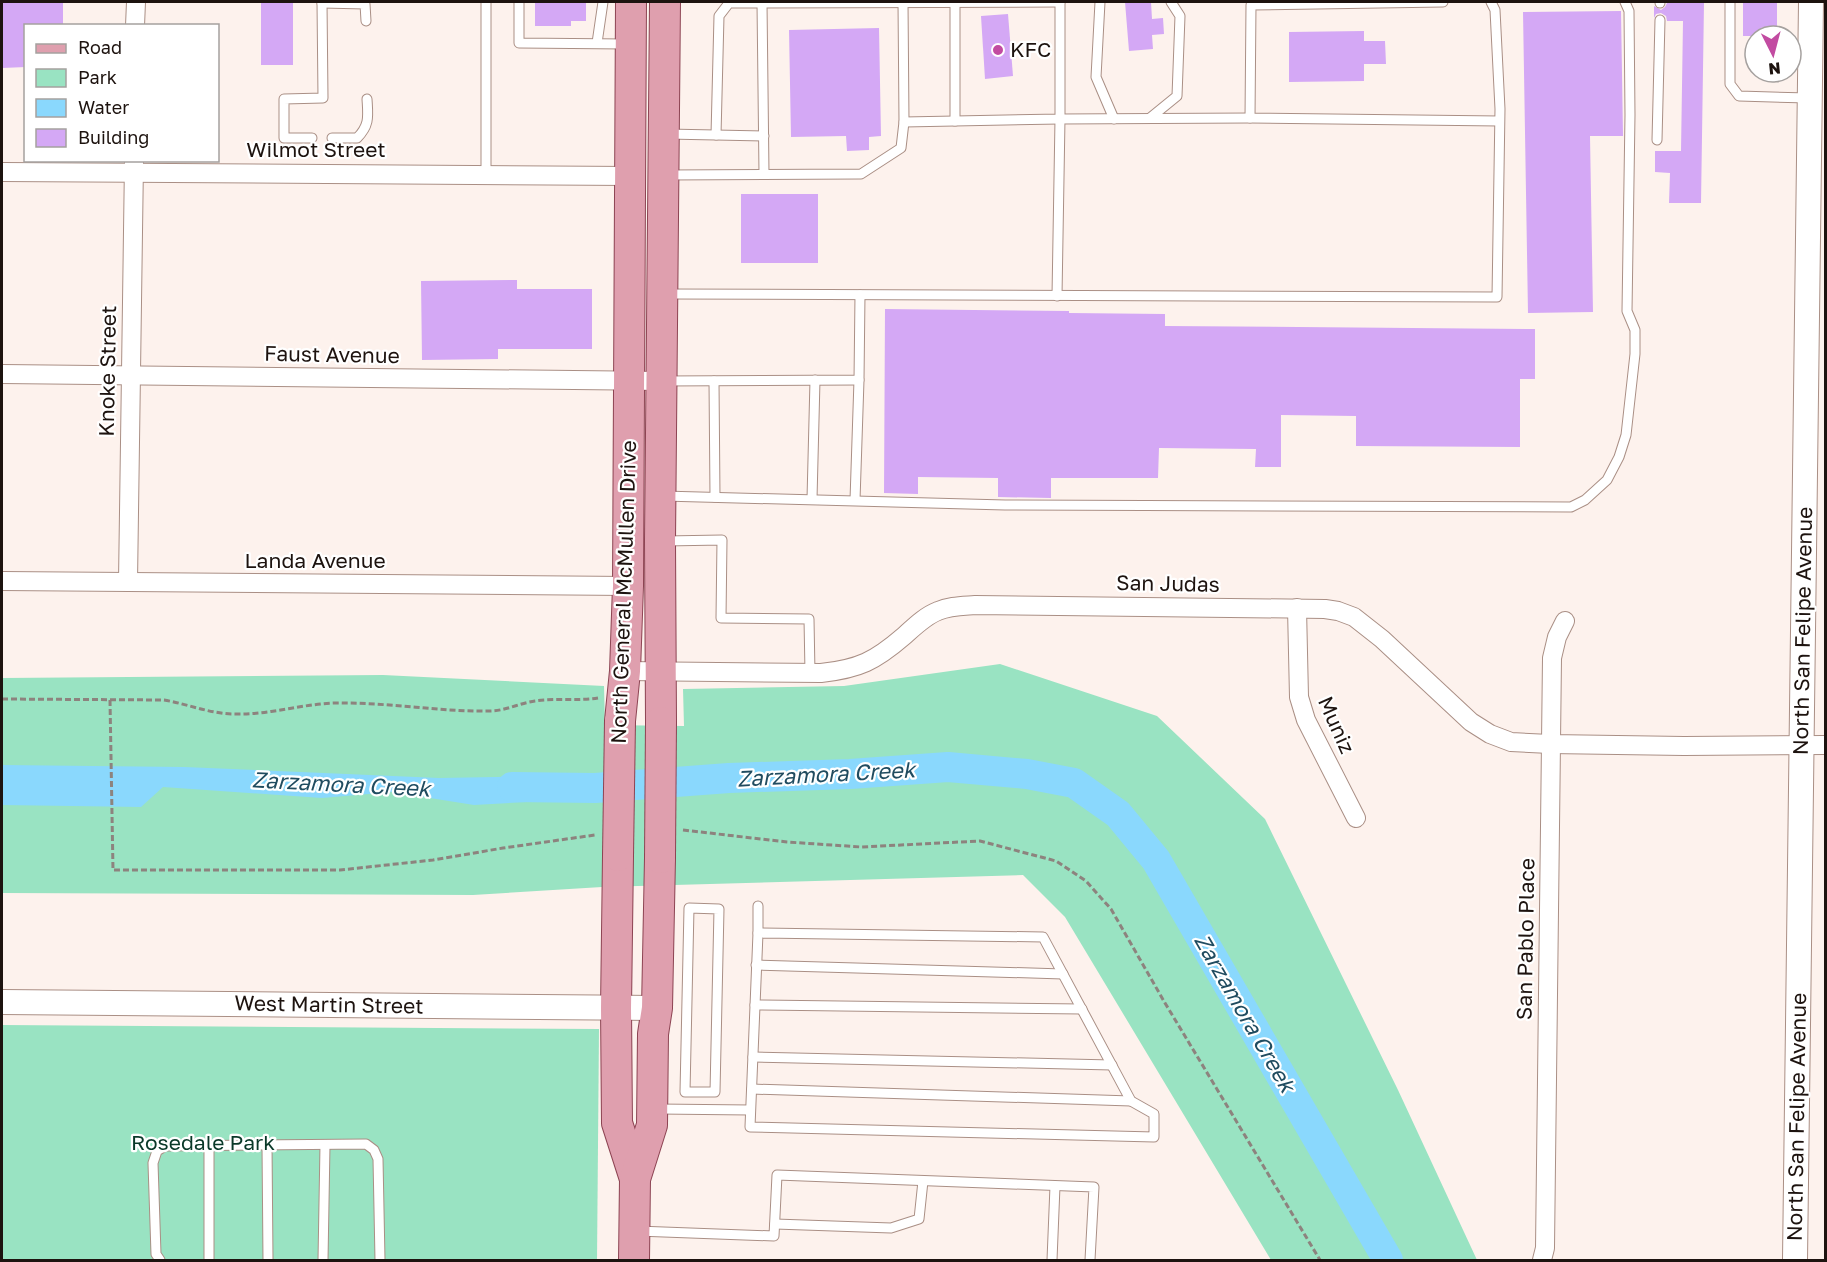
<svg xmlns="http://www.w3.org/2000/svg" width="1827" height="1262" font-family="'Golos Text',sans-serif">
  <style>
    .green { fill: #99e3c2 }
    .water { fill: #8ad8fd }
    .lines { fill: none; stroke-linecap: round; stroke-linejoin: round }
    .river { stroke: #8ad8fd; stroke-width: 30 }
    .building { fill: #d4a8f5 }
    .service-casing { stroke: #aa8f85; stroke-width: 11 }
    .minor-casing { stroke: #aa8f85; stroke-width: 20 }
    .tertiary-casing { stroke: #aa8f85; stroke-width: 26 }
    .primary-casing { stroke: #8d4453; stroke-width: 32 }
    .path { stroke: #8d837e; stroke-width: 3; stroke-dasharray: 6 3; stroke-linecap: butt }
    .service { stroke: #fff; stroke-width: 9 }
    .minor { stroke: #fff; stroke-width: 18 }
    .tertiary { stroke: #fff; stroke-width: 24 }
    .primary { stroke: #df9fae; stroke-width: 30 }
    .primary-bridge-casing { stroke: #8d4453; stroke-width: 32; stroke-linecap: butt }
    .primary-bridge { stroke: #df9fae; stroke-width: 30 }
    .poi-dot { fill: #c24ba1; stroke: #fff; stroke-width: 2 }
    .labels { text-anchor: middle; stroke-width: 4.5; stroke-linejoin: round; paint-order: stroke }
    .poi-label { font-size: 21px; fill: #1d130f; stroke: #fff; text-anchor: start }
    .street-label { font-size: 21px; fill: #1d130f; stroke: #fff }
    .park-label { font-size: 21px; fill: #0a3929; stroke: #fff }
    .water-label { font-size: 22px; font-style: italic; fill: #204c60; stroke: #fff }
  </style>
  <rect width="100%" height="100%" fill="#fdf2ed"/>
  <g class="green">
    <polygon points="1000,664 1157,716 1265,819 1398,1090 1477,1260 1271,1260 1065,917 1023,875 602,887 473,895 2,893 2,678 383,675 604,686 605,725 684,726 683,689 844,686"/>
    <polygon points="2,1025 599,1029 597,1260 2,1260"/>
  </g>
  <polygon class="water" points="2,765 184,767 439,778 551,776 552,787 546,801 474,805 392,792 322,798 163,787 141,807 2,805"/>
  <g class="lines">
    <polyline class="river" points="512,787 595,788 729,778 850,774 948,767 1027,774 1074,783 1118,814 1156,860 1388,1260"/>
  </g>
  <g class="building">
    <polygon points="2,2 63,2 63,26 26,26 26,67 2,68"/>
    <rect x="261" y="2" width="32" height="63"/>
    <polygon points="535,2 586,2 586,21 571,21 571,26 535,26"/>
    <polygon points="1125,2 1151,2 1152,19 1163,18 1164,34 1152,35 1153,49 1129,51"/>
    <rect x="1743" y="2" width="34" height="34"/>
    <polygon points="1667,3 1704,3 1701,203 1669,203 1670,173 1655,172 1655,151 1681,151 1683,21 1667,21 1666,16 1661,13 1656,14 1654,18 1654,6 1661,10 1665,7"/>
    <polygon points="1621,11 1623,136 1590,136 1593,312 1528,313 1523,12"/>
    <polygon points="1008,14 1013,76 985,79 981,16"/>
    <polygon points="879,28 881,136 869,137 869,150 847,151 846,136 791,137 789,30"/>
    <polygon points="1364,31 1364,41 1385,41 1386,64 1364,64 1364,81 1289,82 1289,32"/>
    <rect x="741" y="194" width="77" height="69"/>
    <polygon points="517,280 517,289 592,289 592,349 498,349 498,359 422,360 421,281"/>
    <polygon points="885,309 1069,311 1069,313 1165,314 1165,326 1535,329 1535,379 1520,379 1520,447 1356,446 1356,416 1281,415 1281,467 1255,467 1256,449 1159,448 1158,478 1051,478 1051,498 998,497 998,478 918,477 918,494 884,493"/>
  </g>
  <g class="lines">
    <defs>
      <g id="service">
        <polyline points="486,2 486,173"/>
        <polyline points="519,2 519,43 625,44"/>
        <polyline points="1100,2 1096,77 1114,119"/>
        <polyline points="1443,2 1251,5 1250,118 1499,121"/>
        <polyline points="1730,2 1730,84 1739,96 1808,98"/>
        <polyline points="322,3 365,4 366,21"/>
        <polyline points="1660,3 1660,2"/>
        <polyline points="597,43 603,2"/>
        <polyline points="1150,118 1177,96 1180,16 1171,2"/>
        <polyline points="955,121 955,3"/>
        <polyline points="904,122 1060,119 1060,3"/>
        <polyline points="667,134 764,136"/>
        <polyline points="716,135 719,16 729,3 762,3"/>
        <polyline points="312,138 284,138 284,99 323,98 322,2"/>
        <path d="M 332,138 L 357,138 C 370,125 368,116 367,99"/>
        <polyline points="1657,140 1660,20"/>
        <polyline points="764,174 762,3 1060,2"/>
        <polyline points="667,175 861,174 901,148 904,122 903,2"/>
        <polyline points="668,294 1497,297 1500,109 1495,10 1491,2"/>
        <polyline points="1057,296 1060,119 1250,118"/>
        <polyline points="664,381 859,380 860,295"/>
        <polyline points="714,381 715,497"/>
        <polyline points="663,496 1005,505 1571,507 1585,500 1607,480 1619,457 1626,435 1635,354 1635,330 1627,311 1630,115 1629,11 1625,2"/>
        <polyline points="812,499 815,380"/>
        <polyline points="855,500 859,380"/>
        <polyline points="665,541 722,540 721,618 809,619 810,673"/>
        <polygon points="689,908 719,909 715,1092 685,1092"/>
        <polygon points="758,933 1043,937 1131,1101 1154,1114 1154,1137 750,1127"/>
        <polyline points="758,933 758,906"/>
        <polyline points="756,965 1063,974"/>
        <polyline points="755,1005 1082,1009"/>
        <polyline points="753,1057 1112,1065"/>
        <polyline points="752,1089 1131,1101"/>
        <polyline points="658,1109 750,1110"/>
        <polyline points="209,1145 209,1260"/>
        <polyline points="267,1145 268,1260"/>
        <polyline points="775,1224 891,1228 919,1219 923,1181"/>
        <polyline points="637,1231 774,1236 777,1175 1094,1187 1090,1260"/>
        <polyline points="160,1260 156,1254 153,1163 157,1151 165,1146 366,1144 374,1150 378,1159 380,1260"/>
        <polyline points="323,1260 325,1145"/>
        <polyline points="1052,1260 1055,1186"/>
      </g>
      <g id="minor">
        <polyline points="135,26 136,2"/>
        <polyline points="2,172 630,176"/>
        <polyline points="2,374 662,381"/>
        <polyline points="2,581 628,586"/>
        <polyline points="128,582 134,162"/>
        <polyline points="1297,608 1299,697 1306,720 1356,818"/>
        <path d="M 625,671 L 821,673 C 859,669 875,661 904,636 C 914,627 925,616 938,611 C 949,606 962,606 975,605 L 1325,609 L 1338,611 L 1354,617 L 1382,639 L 1471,722 L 1490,734 L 1511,742 L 1550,744 L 1684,746 L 1826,745"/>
        <polyline points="1542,1260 1545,1248 1552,658 1557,637 1565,621"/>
      </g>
      <g id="tertiary">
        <polyline points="2,1002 657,1008"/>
        <polyline points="1795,1260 1811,2"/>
      </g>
      <g id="primary">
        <polyline points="620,721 625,671 628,586 631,2"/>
        <polyline points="661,722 660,541 665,2"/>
        <polyline points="618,856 616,1008 617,1123 635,1179"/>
        <polyline points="634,1260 635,1179 652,1125 653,1034 657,1008 660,858"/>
      </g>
    </defs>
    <use href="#service" class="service-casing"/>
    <use href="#minor" class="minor-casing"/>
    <use href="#tertiary" class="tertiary-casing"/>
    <use href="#primary" class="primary-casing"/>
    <g class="path">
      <path d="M 2,699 L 164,700 C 188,704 210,714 235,714 C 272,715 307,702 344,703 C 392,703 442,712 490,711 C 505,711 520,703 535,701 C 556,698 578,701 598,698"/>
      <polyline points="110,700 113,870 340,870 433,860 503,848 595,835"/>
      <polyline points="683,830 787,842 861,847 980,841 1056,861 1086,881 1111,909 1165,1003 1320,1260"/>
    </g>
    <use href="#service" class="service"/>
    <use href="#minor" class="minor"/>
    <use href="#tertiary" class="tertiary"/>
    <use href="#primary" class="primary"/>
    <defs>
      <g id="primary-bridge">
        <polyline points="618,856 620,721"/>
        <polyline points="660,858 661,722"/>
      </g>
    </defs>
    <use href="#primary-bridge" class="primary-bridge-casing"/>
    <use href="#primary-bridge" class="primary-bridge"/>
  </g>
  <circle class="poi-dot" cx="998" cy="50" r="6"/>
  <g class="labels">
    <g class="poi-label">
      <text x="1010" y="57">KFC</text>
    </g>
    <g class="street-label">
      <text x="316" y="157">Wilmot Street</text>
      <text transform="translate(332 355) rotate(1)" y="7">Faust Avenue</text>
      <text transform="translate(108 371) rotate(-89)" y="7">Knoke Street</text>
      <text x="315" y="568">Landa Avenue</text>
      <text transform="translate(1168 584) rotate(1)" y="7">San Judas</text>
      <text transform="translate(624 592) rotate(-88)" y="7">North General McMullen Drive</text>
      <text transform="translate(1803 631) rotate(-89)" y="7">North San Felipe Avenue</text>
      <text transform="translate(1336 725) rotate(66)" y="7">Muniz</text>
      <text transform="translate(1526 939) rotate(-89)" y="7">San Pablo Place</text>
      <text transform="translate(329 1005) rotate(1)" y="7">West Martin Street</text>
      <text transform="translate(1797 1117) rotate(-89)" y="7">North San Felipe Avenue</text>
    </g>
    <g class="park-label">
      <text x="203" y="1150">Rosedale Park</text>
    </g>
    <g class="water-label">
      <text transform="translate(826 774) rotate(-3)" y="8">Zarzamora Creek</text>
      <text transform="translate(341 784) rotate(3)" y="8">Zarzamora Creek</text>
      <text transform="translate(1245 1013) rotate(60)" y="8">Zarzamora Creek</text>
    </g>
  </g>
  <rect width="1827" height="1262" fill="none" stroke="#1d130f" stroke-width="6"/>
  <rect x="24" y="24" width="195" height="138" fill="#ffffff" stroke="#a5a19f" stroke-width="1.5"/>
  <rect x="36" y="44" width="30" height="9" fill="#df9fae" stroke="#a5a19f" stroke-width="1.5"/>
  <text x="78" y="54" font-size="18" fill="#1d130f">Road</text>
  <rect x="36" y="69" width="30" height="18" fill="#99e3c2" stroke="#a5a19f" stroke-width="1.5"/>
  <text x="78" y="84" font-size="18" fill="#1d130f">Park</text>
  <rect x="36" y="99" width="30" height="18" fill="#8ad8fd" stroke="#a5a19f" stroke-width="1.5"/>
  <text x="78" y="114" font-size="18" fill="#1d130f">Water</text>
  <rect x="36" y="129" width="30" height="18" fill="#d4a8f5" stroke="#a5a19f" stroke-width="1.5"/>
  <text x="78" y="144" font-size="18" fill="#1d130f">Building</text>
  <g transform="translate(1773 54) rotate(174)"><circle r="28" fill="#ffffff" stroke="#a5a19f" stroke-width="1.5"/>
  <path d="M0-4.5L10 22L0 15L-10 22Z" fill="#c24ba1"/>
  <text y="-9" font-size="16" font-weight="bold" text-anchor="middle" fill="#1d130f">N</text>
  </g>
</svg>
